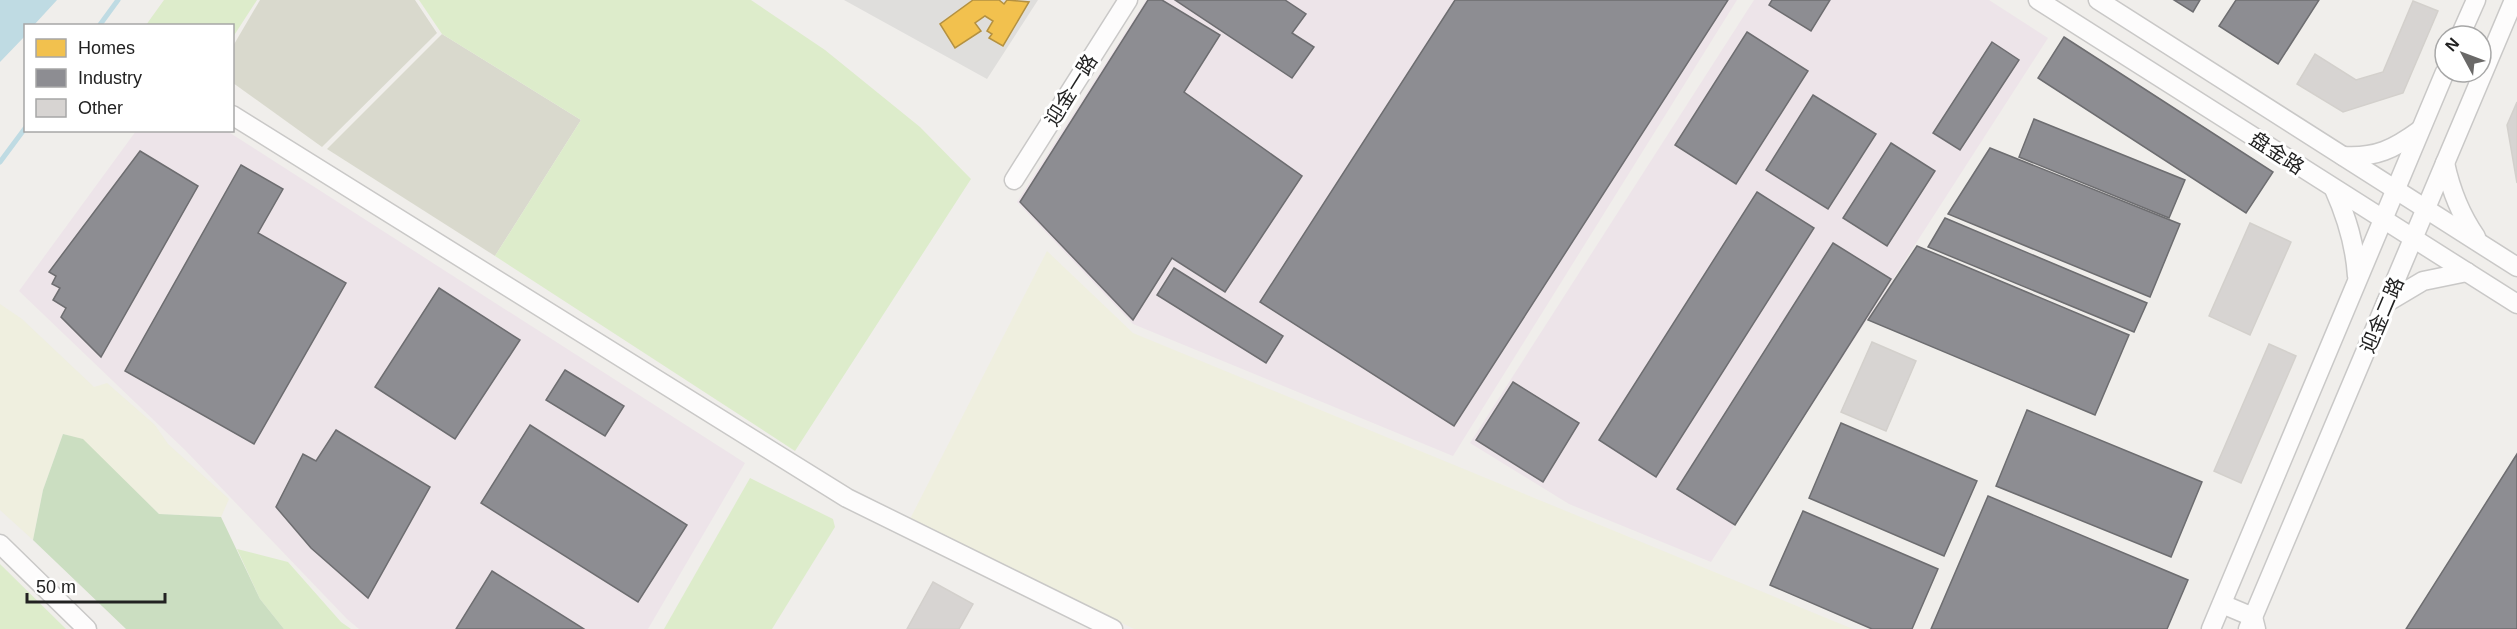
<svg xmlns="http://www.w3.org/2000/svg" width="2517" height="629" font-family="Arial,'Noto Sans SC',sans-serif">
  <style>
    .residential { fill: #dfdedc }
    .industrial { fill: #ede4e9 }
    .construction { fill: #d9d9cd }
    .farmland { fill: #efefdf }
    .grass { fill: #ddeccb }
    .forest { fill: #cbdec1 }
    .water { fill: #bfdbe3 }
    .homes { fill: #f2c14e; stroke: #b49141; stroke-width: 1.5 }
    .industry { fill: #8d8d92; stroke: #6d6d70; stroke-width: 1.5 }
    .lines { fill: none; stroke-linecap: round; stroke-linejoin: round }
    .stream { stroke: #bfdbe3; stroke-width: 5 }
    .building { fill: #d7d4d2; stroke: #d3d0cc; stroke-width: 1.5 }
    .minor-casing { stroke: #c9c8c7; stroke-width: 21 }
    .minor { stroke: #fdfcfc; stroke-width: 18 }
    .labels { text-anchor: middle; stroke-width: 6; stroke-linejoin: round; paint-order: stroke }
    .street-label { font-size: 20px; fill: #222; stroke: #fff }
  </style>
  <rect width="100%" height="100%" fill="#f0eeeb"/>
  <polygon class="residential" points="844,0 1038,0 987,79"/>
  <g class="industrial">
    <polygon points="1146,0 1737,0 1453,456 1133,324 1017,202"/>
    <polygon points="1754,0 1989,0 2048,38 1711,562 1569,504 1470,443"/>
    <polygon points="136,131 227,131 745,463 648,629 359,629 347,619 185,450 19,291"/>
  </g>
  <g class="construction">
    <polygon points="260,0 415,0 437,33 322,147 233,83 233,46"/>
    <polygon points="442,34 581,120 495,256 327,149"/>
  </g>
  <g class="farmland">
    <polygon points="1047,251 1133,333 1853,629 1134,629 910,519"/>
    <polygon points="0,304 22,319 94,387 107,383 155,425 168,444 229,499 221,517 159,514 83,440 63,434 43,490 33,540 0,510"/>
  </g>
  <g class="grass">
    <polygon points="164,0 257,0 233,37 232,26 146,25"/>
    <polygon points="419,0 751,0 825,50 920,127 971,179 795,451 495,256 581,120 442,34"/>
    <polygon points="750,478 833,519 835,527 772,629 664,629"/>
    <polygon points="237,549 288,562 341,622 351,629 284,629 260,599"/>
    <polygon points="0,564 66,629 0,629"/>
  </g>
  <polygon class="forest" points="63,434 83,439 159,514 221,517 260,599 284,629 126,629 33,540 43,490"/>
  <polygon class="water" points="0,0 57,0 34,25 26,26 25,36 0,62"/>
  <polygon class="homes" points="973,0 999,0 1004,4 1007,0 1029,2 1003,46 989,38 992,34 987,31 993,21 985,16 975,23 981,31 955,48 940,24"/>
  <g class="industry">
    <polygon points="1148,0 1162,0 1220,35 1184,92 1302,176 1225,292 1172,258 1133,320 1020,202"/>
    <polygon points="1175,0 1285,0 1306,14 1292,33 1314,47 1292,78"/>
    <polygon points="1455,0 1728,0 1454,426 1260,302"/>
    <polygon points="1772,0 1830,0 1811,31 1769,5"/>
    <polygon points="2174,0 2200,0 2193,12"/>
    <polygon points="2236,0 2319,0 2278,64 2219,26"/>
    <polygon points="1747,32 1808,71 1736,184 1675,145"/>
    <polygon points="2064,37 2273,172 2246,213 2038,78"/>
    <polygon points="1992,42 2019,60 1960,150 1933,133"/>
    <polygon points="1813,95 1876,134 1828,209 1766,170"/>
    <polygon points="2034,119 2185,180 2169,218 2019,157"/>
    <polygon points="1891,143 1935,171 1887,246 1843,218"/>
    <polygon points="1990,148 2180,224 2150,297 1948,214"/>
    <polygon points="140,151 198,186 101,357 61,317 66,308 53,300 60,288 52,284 56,276 49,272"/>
    <polygon points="241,165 283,189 258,233 346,283 254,444 125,371"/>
    <polygon points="1757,192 1814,228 1656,477 1599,440"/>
    <polygon points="1945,218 2147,303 2134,332 1928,247"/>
    <polygon points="1833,243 1891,279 1735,525 1677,489"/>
    <polygon points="1917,246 2129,335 2095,415 1868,320"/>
    <polygon points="1174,268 1283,336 1266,363 1157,295"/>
    <polygon points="439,288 520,340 455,439 375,387"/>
    <polygon points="565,370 624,406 605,436 546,400"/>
    <polygon points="1513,382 1579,423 1543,482 1476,440"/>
    <polygon points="2027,410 2202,482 2171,557 1996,486"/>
    <polygon points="1841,423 1977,481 1944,556 1809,498"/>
    <polygon points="530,425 687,525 638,602 481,503"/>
    <polygon points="336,430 430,487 368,598 311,548 276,507 303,454 316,461"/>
    <polygon points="2517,454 2517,629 2406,629"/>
    <polygon points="1988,496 2188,580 2167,629 1931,629"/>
    <polygon points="1803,511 1938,569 1912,629 1872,629 1770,585"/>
    <polygon points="492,571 584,629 456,629"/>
  </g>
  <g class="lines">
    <g class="stream">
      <polyline points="99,26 118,0"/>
      <polyline points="0,162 26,127"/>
    </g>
  </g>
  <g class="building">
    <polygon points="2413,1 2438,11 2403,93 2343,112 2297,84 2315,54 2356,80 2383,72"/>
    <polygon points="2517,102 2517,183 2507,125"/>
    <polygon points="2250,223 2291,242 2250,335 2209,316"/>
    <polygon points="1872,342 1916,361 1886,431 1841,412"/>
    <polygon points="2269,344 2296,356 2241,483 2214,471"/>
    <polygon points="933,582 973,604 959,629 907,629"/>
  </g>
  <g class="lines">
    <defs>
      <g id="minor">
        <polyline points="2038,0 2517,304"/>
        <polyline points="2098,0 2517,267"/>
        <polyline points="2460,36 2476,0"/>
        <polyline points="232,115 847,498 1113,629"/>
        <path d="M 2343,156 C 2376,158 2394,149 2420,130"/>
        <path d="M 2445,163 C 2451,191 2460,214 2476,237"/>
        <polyline points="1014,180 1128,0"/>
        <path d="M 2334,189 C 2347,218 2355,244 2357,276"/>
        <polyline points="2386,303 2423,281 2467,272"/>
        <polyline points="0,544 87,629"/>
        <polyline points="2222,604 2253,617 2256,629"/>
        <polyline points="2211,629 2445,72"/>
        <polyline points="2248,629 2514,0"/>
      </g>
    </defs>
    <use href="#minor" class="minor-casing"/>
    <use href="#minor" class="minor"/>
  </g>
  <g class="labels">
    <g class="street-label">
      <text transform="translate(1071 90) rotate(-58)" y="7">迎金一路</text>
      <text transform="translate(2277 153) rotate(33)" y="7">盘金路</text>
      <text transform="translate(2382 315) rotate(-67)" y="7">迎金二路</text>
    </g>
  </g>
  <rect x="24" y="24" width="210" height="108" fill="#ffffff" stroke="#a7a7a7" stroke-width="1.5"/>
  <rect x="36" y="39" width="30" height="18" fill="#f2c14e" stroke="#a7a7a7" stroke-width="1.5"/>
  <text x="78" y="54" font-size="18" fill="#222222">Homes</text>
  <rect x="36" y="69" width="30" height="18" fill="#8d8d92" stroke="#a7a7a7" stroke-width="1.5"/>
  <text x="78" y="84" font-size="18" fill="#222222">Industry</text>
  <rect x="36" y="99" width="30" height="18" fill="#d7d4d2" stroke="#a7a7a7" stroke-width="1.5"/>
  <text x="78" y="114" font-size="18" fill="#222222">Other</text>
  <g transform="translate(2463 54) rotate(311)"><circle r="28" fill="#ffffff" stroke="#a7a7a7" stroke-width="1.5"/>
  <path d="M0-4.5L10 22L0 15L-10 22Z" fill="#6a6968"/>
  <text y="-9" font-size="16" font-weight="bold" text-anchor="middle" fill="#222222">N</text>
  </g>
  <path d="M27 593v9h138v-9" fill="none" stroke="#222222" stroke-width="3"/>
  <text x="36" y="593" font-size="18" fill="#222222" stroke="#ffffff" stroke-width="4.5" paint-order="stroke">50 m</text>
</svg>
